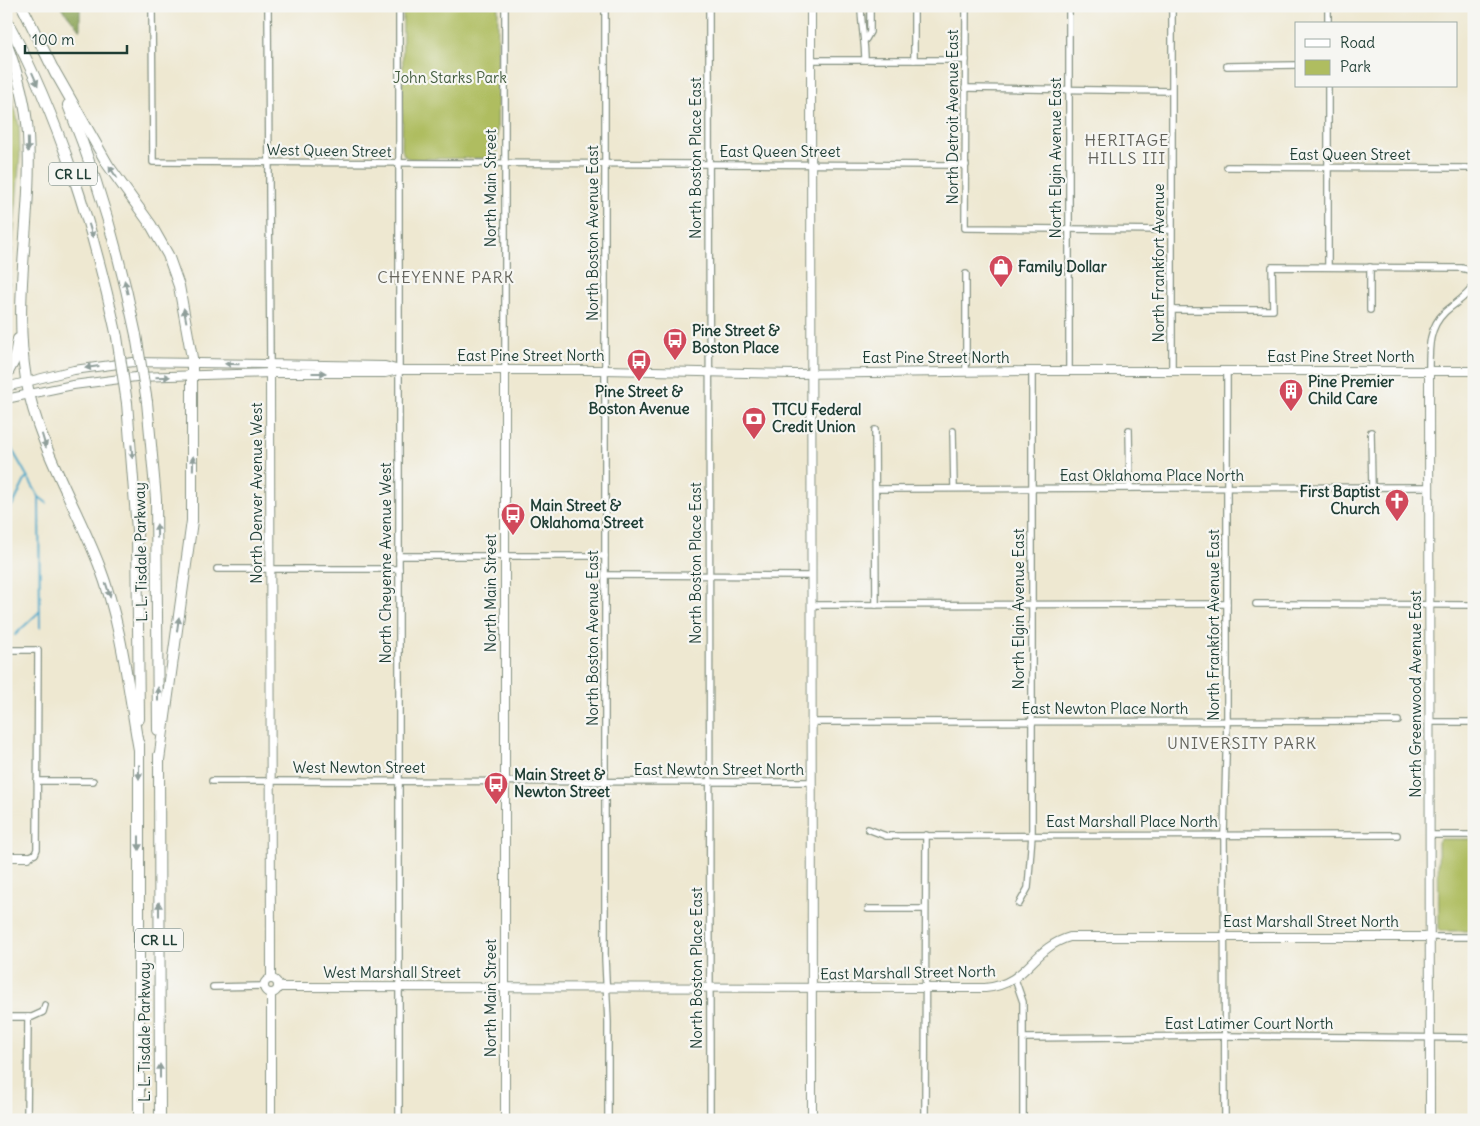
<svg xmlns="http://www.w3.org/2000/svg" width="1480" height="1126" font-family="Delius,sans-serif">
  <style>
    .green { fill: #afbd60; stroke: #677d4a }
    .forest { fill: #8ba456; stroke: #557045 }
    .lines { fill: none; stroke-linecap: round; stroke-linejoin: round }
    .stream { stroke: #4aa7c9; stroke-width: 2 }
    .street-casing { stroke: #869282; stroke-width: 8 }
    .secondary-casing { stroke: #869282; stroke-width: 10 }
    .highway-casing { stroke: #869282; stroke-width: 12 }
    .street { stroke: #fff; stroke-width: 5.5 }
    .secondary { stroke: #fff; stroke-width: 8 }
    .highway { stroke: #fff; stroke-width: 10 }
    .highway-bridge-casing { stroke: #869282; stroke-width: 12; stroke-linecap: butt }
    .highway-bridge { stroke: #fff; stroke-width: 10 }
    .oneway { fill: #8f9e9a }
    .labels { text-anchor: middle; stroke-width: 4.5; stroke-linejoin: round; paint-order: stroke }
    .shield { fill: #f6f6f2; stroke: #60746d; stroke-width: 1 }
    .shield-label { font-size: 14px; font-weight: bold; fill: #1f3d34 }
    .park-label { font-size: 15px; fill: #435d3f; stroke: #f6f6f2 }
    .street-label { font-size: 15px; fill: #1f3d34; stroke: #f6f6f2 }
    .poi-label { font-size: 15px; font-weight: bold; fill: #1f3d34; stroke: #f6f6f2; text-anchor: start }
    .neighbourhood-label { font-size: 16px; letter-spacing: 1px; fill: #64645c; stroke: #f6f6f2 }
  </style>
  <rect width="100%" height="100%" fill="#f6f6f2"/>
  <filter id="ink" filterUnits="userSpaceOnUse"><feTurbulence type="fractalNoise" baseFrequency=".02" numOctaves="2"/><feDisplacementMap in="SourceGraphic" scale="10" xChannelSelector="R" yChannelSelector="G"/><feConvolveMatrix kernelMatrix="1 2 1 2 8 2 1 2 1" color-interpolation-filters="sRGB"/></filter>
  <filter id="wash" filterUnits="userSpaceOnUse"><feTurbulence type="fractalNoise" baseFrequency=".0096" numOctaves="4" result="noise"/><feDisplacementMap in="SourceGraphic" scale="20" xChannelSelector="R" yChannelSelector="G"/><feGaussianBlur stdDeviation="1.12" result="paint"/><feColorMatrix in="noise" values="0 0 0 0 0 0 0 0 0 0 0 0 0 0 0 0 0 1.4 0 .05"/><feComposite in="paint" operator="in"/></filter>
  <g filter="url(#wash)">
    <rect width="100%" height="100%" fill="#eee8d1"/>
    <g class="green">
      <polygon points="403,6 498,6 497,158 410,159 404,156 402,149"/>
      <polygon points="6,73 19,125 20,156 6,323"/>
      <polygon points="1440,839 1474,839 1474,931 1439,931 1438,842"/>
    </g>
    <polygon class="forest" points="60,6 80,6 80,30"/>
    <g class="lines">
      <g class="stream">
        <polyline points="6,439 39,497 40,627"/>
        <polyline points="39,497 47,503"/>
        <polyline points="6,513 14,503 26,478"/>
        <polyline points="15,635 40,611"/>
      </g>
    </g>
  </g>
  <g filter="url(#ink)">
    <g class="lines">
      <defs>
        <g id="street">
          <polyline points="152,6 153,162 966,165"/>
          <polyline points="268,6 270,364"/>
          <polyline points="399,6 399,1120"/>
          <polyline points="505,6 505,370"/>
          <polyline points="605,6 605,958 608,1022 608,1120"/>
          <polyline points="709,6 710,1120"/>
          <path d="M 861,6 C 861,25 865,41 865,60"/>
          <polyline points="914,6 914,60"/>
          <polyline points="966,6 965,228 1171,230"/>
          <polyline points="1069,6 1069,371"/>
          <polyline points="1328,6 1328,24"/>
          <polyline points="866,39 870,32 870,6"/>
          <polyline points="811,60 966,60"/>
          <polyline points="1227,66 1296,65"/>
          <polyline points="965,88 1171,91"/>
          <polyline points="1227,167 1474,168"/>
          <polyline points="1328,267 1328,86"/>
          <polyline points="1468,294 1474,298"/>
          <polyline points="1172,310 1273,310 1272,267 1461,268 1474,271"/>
          <polyline points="1370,310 1370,267"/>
          <polyline points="966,371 966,274"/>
          <polyline points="1172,371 1172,6"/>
          <path d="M 1429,371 C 1429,349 1428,328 1445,312 C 1455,303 1467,297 1474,285"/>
          <polyline points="875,430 876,605"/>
          <polyline points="1129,430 1130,488"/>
          <polyline points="953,431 954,488"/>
          <polyline points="1371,432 1372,488"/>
          <polyline points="876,489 1429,487"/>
          <polyline points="399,556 605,556"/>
          <polyline points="217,569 399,569"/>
          <polyline points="605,575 812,576"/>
          <polyline points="1256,604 1474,605"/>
          <polyline points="812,605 1227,604"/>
          <polyline points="6,650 38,650 37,849 35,854 28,857"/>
          <polyline points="812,722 1398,721"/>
          <polyline points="1430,722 1474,722"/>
          <polyline points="37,781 93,781"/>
          <polyline points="212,781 812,782"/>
          <polyline points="868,829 886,836 1397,835"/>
          <polyline points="1430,835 1474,835"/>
          <polyline points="1019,904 1028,888 1032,835 1032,371"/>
          <polyline points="868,909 925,909"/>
          <polyline points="1430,937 1474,937"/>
          <polyline points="1015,979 1023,1002 1023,1120"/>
          <polyline points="213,987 264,986"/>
          <polyline points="6,1017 32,1017 43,1012 45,1005"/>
          <polyline points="1023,1038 1225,1036 1474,1038"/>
          <polyline points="27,1120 28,1017"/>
          <polyline points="925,1120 926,835"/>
          <polyline points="1225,1120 1224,834 1227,720 1227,371"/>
        </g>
        <g id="secondary">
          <polyline points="811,6 812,1120"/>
          <polyline points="270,364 271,979"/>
          <polyline points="505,370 505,1120"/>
          <polyline points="1429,371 1430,1120"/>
          <polyline points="6,387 74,370 133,362 385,366 396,369"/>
          <polyline points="6,399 73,385 136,377 270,373 385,373 398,370 605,370 794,374 1032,371 1474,371"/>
          <polyline points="6,857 28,857"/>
          <circle cx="271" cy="986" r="7"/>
          <path d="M 278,987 L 985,988 C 1029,984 1031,948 1070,937 L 1430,937"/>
          <polyline points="271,993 271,1120"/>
        </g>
        <g id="highway">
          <polyline points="22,6 56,75"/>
          <path d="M 6,19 C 60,119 93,227 117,337"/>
          <path d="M 6,42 C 17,71 26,102 28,134 C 33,216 12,295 26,379 C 38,446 75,503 99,565 C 122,625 128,688 139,750"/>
          <polyline points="54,70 108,165 151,225 168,255 179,286 192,358 192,521 159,760"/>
          <path d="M 68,105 C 98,179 120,256 136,335"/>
          <polyline points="6,376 14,361 18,339"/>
          <polyline points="147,402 156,499 158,730"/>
          <polyline points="127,403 137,530 139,719"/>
          <polyline points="139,744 139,1120"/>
          <polyline points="159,755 160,1120"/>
        </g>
      </defs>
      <use href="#street" class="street-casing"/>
      <use href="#secondary" class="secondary-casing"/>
      <use href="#highway" class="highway-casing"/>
      <use href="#street" class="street"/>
      <use href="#secondary" class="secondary"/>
      <use href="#highway" class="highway"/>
      <defs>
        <g id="highway-bridge">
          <polyline points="136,335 147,402"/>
          <polyline points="117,337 127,403"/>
        </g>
      </defs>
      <use href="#highway-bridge" class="highway-bridge-casing"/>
      <use href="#highway-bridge" class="highway-bridge"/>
    </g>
    <defs><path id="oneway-solid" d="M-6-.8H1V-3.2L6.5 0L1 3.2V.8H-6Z" transform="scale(1.25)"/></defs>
    <g class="oneway">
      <use href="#oneway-solid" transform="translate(35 79) rotate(66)"/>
      <use href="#oneway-solid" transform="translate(28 145) rotate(89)"/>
      <use href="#oneway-solid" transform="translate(113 172) rotate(-123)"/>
      <use href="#oneway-solid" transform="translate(91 231) rotate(73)"/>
      <use href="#oneway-solid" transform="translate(126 287) rotate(-103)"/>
      <use href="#oneway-solid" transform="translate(185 315) rotate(-101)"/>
      <use href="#oneway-solid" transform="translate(232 364) rotate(-179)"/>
      <use href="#oneway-solid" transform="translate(92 367) rotate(172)"/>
      <use href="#oneway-solid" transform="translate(319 373)"/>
      <use href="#oneway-solid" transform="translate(163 377) rotate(-1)"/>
      <use href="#oneway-solid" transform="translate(44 441) rotate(73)"/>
      <use href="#oneway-solid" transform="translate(132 452) rotate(85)"/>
      <use href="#oneway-solid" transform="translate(193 463) rotate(-89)"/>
      <use href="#oneway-solid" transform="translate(157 531) rotate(-91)"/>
      <use href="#oneway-solid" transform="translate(108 590) rotate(72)"/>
      <use href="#oneway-solid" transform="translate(178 624) rotate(-82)"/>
      <use href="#oneway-solid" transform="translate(158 694) rotate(-90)"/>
      <use href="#oneway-solid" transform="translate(139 772) rotate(90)"/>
      <use href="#oneway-solid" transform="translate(139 843) rotate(90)"/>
      <use href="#oneway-solid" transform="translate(159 909) rotate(-90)"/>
      <use href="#oneway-solid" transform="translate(160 1071) rotate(-90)"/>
    </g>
  </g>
  <defs>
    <symbol id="shop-pin" viewBox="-11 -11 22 30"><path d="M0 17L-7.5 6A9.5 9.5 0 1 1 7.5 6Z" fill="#d1495b" stroke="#f6f6f2"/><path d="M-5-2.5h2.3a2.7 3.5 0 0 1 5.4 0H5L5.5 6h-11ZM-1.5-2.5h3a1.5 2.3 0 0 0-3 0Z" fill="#fff"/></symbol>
    <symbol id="bus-pin" viewBox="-11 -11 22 30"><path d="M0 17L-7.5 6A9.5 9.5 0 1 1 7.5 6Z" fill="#d1495b" stroke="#f6f6f2"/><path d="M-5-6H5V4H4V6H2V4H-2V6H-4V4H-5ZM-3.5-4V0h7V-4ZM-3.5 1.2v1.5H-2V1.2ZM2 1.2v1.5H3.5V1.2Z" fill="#fff"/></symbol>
    <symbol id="building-pin" viewBox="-11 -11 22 30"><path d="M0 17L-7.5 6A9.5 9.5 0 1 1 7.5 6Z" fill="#d1495b" stroke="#f6f6f2"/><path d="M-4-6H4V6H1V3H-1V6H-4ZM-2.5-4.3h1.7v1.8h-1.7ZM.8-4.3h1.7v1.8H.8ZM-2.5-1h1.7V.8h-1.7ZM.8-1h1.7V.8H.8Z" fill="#fff"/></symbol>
    <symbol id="bank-pin" viewBox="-11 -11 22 30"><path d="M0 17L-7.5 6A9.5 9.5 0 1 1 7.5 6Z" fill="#d1495b" stroke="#f6f6f2"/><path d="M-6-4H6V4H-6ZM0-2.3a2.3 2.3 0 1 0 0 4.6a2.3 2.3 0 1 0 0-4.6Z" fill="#fff"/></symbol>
    <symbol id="church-pin" viewBox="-11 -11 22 30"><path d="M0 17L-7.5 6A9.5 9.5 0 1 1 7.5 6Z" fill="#d1495b" stroke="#f6f6f2"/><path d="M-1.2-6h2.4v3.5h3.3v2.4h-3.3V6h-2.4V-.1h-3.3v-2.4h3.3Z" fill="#fff"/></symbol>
  </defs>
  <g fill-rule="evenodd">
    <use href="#shop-pin" x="987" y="253" width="28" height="38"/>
    <use href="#bus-pin" x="661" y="326" width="28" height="38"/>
    <use href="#bus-pin" x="625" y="347" width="28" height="38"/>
    <use href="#building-pin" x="1277" y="377" width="28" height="38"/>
    <use href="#bank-pin" x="740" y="405" width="28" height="38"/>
    <use href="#church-pin" x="1383" y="487" width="28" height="38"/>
    <use href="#bus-pin" x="499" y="501" width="28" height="38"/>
    <use href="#bus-pin" x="482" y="770" width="28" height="38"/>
  </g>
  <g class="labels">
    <g class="shield">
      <rect x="49" y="162.5" width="48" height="23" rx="4"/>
      <rect x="135" y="928.5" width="48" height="23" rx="4"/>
    </g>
    <g class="shield-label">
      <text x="73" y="179">CR LL</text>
      <text x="159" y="945">CR LL</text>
    </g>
    <g class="park-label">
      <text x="450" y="83">John Starks Park</text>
    </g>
    <g class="street-label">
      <text transform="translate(953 117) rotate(-90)" y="5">North Detroit Avenue East</text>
      <text transform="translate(329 151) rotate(1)" y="5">West Queen Street</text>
      <text x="780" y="157">East Queen Street</text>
      <text x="1350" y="160">East Queen Street</text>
      <text transform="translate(696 158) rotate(-90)" y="5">North Boston Place East</text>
      <text transform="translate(1056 158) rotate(-90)" y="5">North Elgin Avenue East</text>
      <text transform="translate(491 188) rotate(-90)" y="5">North Main Street</text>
      <text transform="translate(593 233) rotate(-90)" y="5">North Boston Avenue East</text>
      <text transform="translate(1159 263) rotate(-90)" y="5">North Frankfort Avenue</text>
      <text x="531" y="361">East Pine Street North</text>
      <text x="1341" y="362">East Pine Street North</text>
      <text x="936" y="363">East Pine Street North</text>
      <text x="1152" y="481">East Oklahoma Place North</text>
      <text transform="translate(257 493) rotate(-90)" y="5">North Denver Avenue West</text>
      <text transform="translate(141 552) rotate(-91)" y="5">L. L. Tisdale Parkway</text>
      <text transform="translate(386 563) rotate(-90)" y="5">North Cheyenne Avenue West</text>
      <text transform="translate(696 563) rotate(-90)" y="5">North Boston Place East</text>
      <text transform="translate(491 593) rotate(-90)" y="5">North Main Street</text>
      <text transform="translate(1019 609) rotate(-90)" y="5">North Elgin Avenue East</text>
      <text transform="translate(1214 625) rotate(-90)" y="5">North Frankfort Avenue East</text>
      <text transform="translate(593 638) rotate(-90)" y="5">North Boston Avenue East</text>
      <text transform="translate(1416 694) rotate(-90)" y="5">North Greenwood Avenue East</text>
      <text x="1105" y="714">East Newton Place North</text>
      <text x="359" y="773">West Newton Street</text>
      <text x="719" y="775">East Newton Street North</text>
      <text x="1132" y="827">East Marshall Place North</text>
      <text x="1311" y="927">East Marshall Street North</text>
      <text transform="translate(697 968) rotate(-90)" y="5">North Boston Place East</text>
      <text x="392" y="978">West Marshall Street</text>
      <text transform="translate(908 973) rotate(-1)" y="5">East Marshall Street North</text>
      <text transform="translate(491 998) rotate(-90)" y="5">North Main Street</text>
      <text x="1249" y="1029">East Latimer Court North</text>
      <text transform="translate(145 1032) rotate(-90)" y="5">L. L. Tisdale Parkway</text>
    </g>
    <g class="poi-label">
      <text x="1018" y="272">Family Dollar</text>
      <text x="692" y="336">Pine Street &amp;<tspan x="692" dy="17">Boston Place</tspan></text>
      <text x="1308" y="387">Pine Premier<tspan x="1308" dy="17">Child Care</tspan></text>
      <text x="639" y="397" text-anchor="middle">Pine Street &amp;<tspan x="639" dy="17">Boston Avenue</tspan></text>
      <text x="772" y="415">TTCU Federal<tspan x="772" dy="17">Credit Union</tspan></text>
      <text x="1380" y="497" text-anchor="end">First Baptist<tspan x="1380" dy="17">Church</tspan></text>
      <text x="530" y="511">Main Street &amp;<tspan x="530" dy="17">Oklahoma Street</tspan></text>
      <text x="514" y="780">Main Street &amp;<tspan x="514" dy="17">Newton Street</tspan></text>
    </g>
    <g class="neighbourhood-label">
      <text x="1127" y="146">HERITAGE<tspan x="1127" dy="18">HILLS III</tspan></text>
      <text x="446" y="283">CHEYENNE PARK</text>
      <text x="1242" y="749">UNIVERSITY PARK</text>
    </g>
  </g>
  <rect width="1480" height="1126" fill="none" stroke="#f6f6f2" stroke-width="25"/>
  <rect x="1295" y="22" width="162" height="65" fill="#f6f6f2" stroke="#a0aca6"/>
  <rect x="1305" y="39" width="25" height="8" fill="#ffffff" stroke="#a0aca6"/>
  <text x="1340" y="48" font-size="15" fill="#1f3d34">Road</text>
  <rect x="1305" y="60" width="25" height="15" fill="#afbd60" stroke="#a0aca6"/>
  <text x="1340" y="72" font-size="15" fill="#1f3d34">Park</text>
  <path d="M25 45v8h102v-8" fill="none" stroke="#1f3d34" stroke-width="2.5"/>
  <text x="32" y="45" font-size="15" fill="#1f3d34" stroke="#f6f6f2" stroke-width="4" paint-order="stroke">100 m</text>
</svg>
